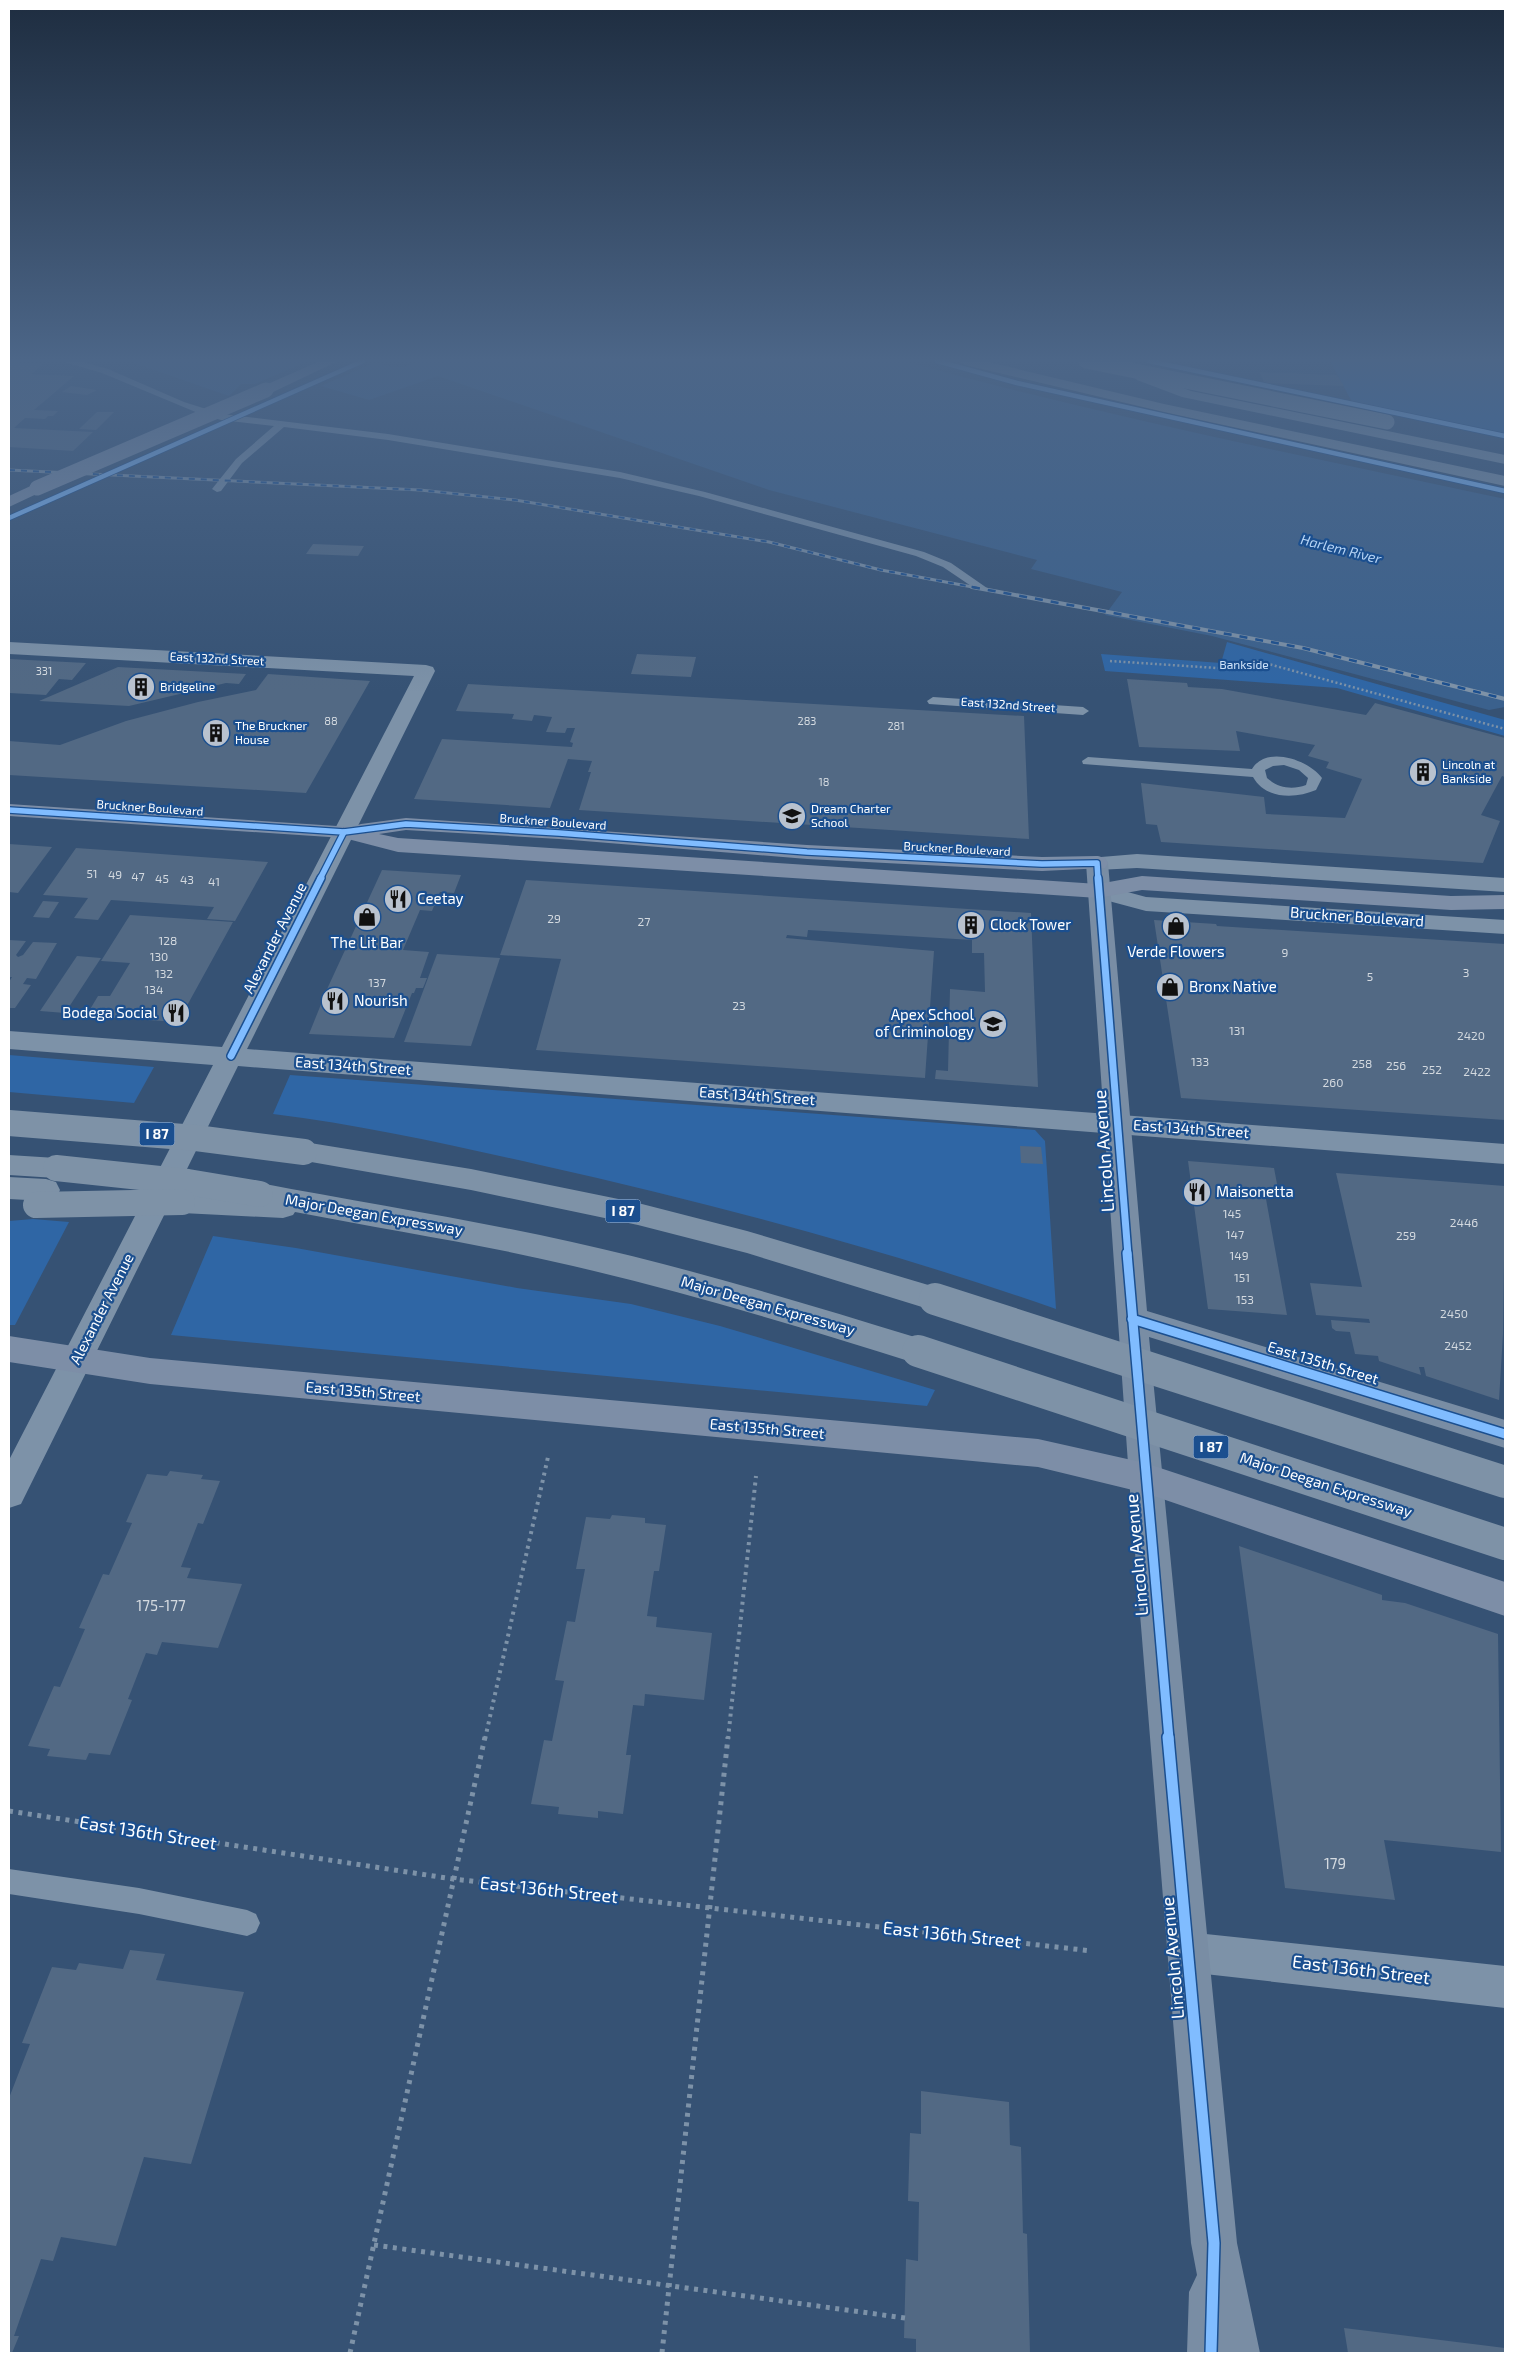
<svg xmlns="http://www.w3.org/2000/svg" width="1514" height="2362" font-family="'Exo 2',sans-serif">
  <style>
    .green { fill: #2f66a5 }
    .water { fill: #3b618d }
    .pier { fill: #365274 }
    .building { fill: #526984 }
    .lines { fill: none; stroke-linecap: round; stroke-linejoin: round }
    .path-far2 { stroke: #7d92a8; stroke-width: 2.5; stroke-dasharray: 2 2.5; stroke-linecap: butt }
    .path-far1 { stroke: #7d92a8; stroke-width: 4; stroke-dasharray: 3 4.5; stroke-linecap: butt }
    .path { stroke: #7d92a8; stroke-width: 5; stroke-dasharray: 4 5.5; stroke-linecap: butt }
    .service { fill: #7d92a8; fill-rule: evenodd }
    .minor { fill: #7d92a8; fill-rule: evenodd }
    .secondary { fill: #798da4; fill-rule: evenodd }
    .primary { fill: #7d8ea7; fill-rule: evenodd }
    .motorway { fill: #7e92a7; fill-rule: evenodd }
    .rail-far1-casing { stroke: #7e92a7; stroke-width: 3 }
    .rail-casing { stroke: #7e92a7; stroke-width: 4 }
    .rail-far1 { stroke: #1b4f8f; stroke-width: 2; stroke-dasharray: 6; stroke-linecap: butt }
    .rail { stroke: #1b4f8f; stroke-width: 2.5; stroke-dasharray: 8; stroke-linecap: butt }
    .primary-bridge { stroke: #7d8ea7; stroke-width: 15 }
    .motorway-bridge-far2 { stroke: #7e92a7; stroke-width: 15 }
    .motorway-bridge-far1 { stroke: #7e92a7; stroke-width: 26 }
    .motorway-bridge { stroke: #7e92a7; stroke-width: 32 }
    .cycleway-far4-casing { stroke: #1b4f8f; stroke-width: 6 }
    .cycleway-far3-casing { stroke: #1b4f8f; stroke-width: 8 }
    .cycleway-far2-casing { stroke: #1b4f8f; stroke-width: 10 }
    .cycleway-far1-casing { stroke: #1b4f8f; stroke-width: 12 }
    .cycleway-casing { stroke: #1b4f8f; stroke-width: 14 }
    .cycleway-far4 { stroke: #80bcff; stroke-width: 4.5 }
    .cycleway-far3 { stroke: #80bcff; stroke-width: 5.5 }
    .cycleway-far2 { stroke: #80bcff; stroke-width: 7 }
    .cycleway-far1 { stroke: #80bcff; stroke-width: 9 }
    .cycleway { stroke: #80bcff; stroke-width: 11 }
    .labels { text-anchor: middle; stroke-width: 4.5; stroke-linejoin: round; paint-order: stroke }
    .far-number-label { font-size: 11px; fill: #d4dae0 }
    .far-street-label { font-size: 12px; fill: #fff; stroke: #1b4f8f }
    .far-park-label { font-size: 12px; fill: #cfe3fa; stroke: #1b4f8f }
    .far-poi-label { font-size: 12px; fill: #fff; stroke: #1b4f8f; text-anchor: start }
    .number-label { font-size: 12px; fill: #d4dae0 }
    .far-water-label { font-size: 14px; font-style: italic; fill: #b5d3f5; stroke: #1b4f8f }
    .shield { fill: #1b4f8f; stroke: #bbcadd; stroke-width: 1 }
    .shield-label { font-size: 14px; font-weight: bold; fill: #fff }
    .poi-label { font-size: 15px; fill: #fff; stroke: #1b4f8f; text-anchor: start }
    .street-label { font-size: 15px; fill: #fff; stroke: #1b4f8f }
    .near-number-label { font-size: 15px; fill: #d4dae0 }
    .near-street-label { font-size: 18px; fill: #fff; stroke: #1b4f8f }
  </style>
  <rect width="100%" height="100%" fill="#365274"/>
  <g class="green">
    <polygon points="1330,361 1505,361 1505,434 1352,402"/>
    <polygon points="1227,642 1505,720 1505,736 1337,688 1105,671 1101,654 1221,663"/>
    <polygon points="9,1055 154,1067 134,1103 9,1092"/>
    <path d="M 290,1075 L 1035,1130 L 1045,1141 L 1056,1309 C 887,1250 714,1204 540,1165 C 451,1145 363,1125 273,1114 Z"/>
    <polygon points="33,1219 69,1222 15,1325 9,1325 9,1221"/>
    <polygon points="213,1236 296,1248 517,1288 631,1304 720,1326 935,1390 927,1406 171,1335"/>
  </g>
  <path class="water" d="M 128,361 L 904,361 C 1102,416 1304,456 1505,499 L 1505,707 L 1489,710 L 1212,636 L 1105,615 L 1122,592 L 1031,569 L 1037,560 L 769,490 L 438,376 L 369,400 L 321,386 L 229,396 Z"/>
  <polygon class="pier" points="308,361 415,361 415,363 403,367 386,366 376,362 321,386 229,396 241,384 255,384"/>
  <g class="building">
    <polygon points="9,362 44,363 31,374 74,376 34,410 58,411 53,416 48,416 45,419 25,418 14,428 93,432 73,451 9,447"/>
    <polygon points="1260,372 1337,375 1344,386 1264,383"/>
    <polygon points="71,386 97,390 87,395 62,392"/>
    <polygon points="97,412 114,412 96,430 79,429"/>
    <polygon points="313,544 364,546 358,556 306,554"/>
    <polygon points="637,654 696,657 691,677 631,674"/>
    <polygon points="9,659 86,663 72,680 59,679 46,695 9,693"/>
    <polygon points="118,667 246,674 239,684 226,683 129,706 39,701"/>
    <polygon points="268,674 370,681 306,793 9,775 9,741 60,745 126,721 198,702 256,690"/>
    <polygon points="1127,679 1187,683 1188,687 1222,689 1366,715 1375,703 1505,738 1505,777 1502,776 1481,815 1500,821 1483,863 1161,842 1157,825 1146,824 1141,783 1264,797 1266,814 1345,818 1362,779 1326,768 1329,762 1308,756 1315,745 1236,731 1240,751 1139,747"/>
    <polygon points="468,684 1024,716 1029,839 579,810 591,772 588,772 592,761 568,759 550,808 414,799 442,739 572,747 573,743 570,742 575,728 567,728 565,733 546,732 552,717 534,715 532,721 512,719 514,714 456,711"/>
    <polygon points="9,844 52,847 18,893 9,892"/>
    <polygon points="76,848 120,851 268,862 235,921 207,919 214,907 111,900 98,920 74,918 88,898 43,895"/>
    <polygon points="382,870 461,875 454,893 440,892 438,896 444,896 440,906 434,906 432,911 420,910 403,950 429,952 420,978 427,978 423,988 416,988 414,993 412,993 394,1038 309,1034 328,987"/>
    <polygon points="526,880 1031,913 1038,1087 935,1079 936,1070 948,1071 950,989 985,992 984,953 972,953 972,940 808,930 807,937 787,935 786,938 934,951 925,1078 536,1050 561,959 500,955"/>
    <polygon points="43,901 59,902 49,918 33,917"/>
    <polygon points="130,915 233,922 178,1022 86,1016 98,996 110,996 130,963 101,961"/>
    <polygon points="1154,920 1216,924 1217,926 1505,944 1505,1120 1181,1098"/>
    <polygon points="9,940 26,941 16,955 18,957 23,955 33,942 57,943 36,979 27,978 23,984 31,985 15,1008 9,1008 9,982 12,977 9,977"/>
    <polygon points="437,954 500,958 471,1046 404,1042"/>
    <polygon points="77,956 101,958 65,1013 40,1011"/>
    <polygon points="1020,1146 1041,1147 1043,1164 1021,1163"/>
    <polygon points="1188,1161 1274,1168 1278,1189 1264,1188 1287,1315 1208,1309"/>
    <polygon points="1336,1173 1505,1186 1503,1334 1499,1400 1426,1376 1424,1367 1419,1367 1421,1375 1379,1361 1378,1356 1355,1354 1350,1332 1336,1331 1332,1328 1331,1320 1370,1323 1369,1319 1316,1315 1310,1283 1362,1287"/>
    <polygon points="170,1471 203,1475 201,1479 220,1481 203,1524 198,1523 181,1567 191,1568 187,1578 242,1584 218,1648 162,1642 157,1655 146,1653 128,1699 132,1700 110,1755 89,1753 86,1760 47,1756 50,1749 28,1746 54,1686 60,1687 85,1629 79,1628 103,1574 109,1575 132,1523 126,1522 147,1474 167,1476"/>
    <polygon points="612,1515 645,1518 645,1523 666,1525 659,1571 654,1571 647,1616 657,1617 656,1627 712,1633 704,1700 645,1694 644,1706 633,1705 626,1755 631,1755 623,1814 598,1811 598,1818 558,1814 559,1807 531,1804 544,1740 552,1741 564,1681 555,1680 567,1621 575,1622 585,1569 576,1569 586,1517 610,1519"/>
    <polygon points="1239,1546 1382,1595 1382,1600 1405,1603 1498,1634 1501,1852 1384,1840 1395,1900 1285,1888"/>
    <polygon points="130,1950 165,1954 156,1980 244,1992 191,2164 144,2157 116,2246 61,2237 53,2261 41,2259 14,2336 19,2336 12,2353 9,2353 9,2098 30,2044 22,2043 52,1967 76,1970 79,1963 123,1969"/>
    <polygon points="921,2091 1009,2102 1010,2145 1021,2147 1023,2233 1027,2234 1030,2353 916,2353 916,2339 904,2338 906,2259 918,2261 919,2202 908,2201 910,2133 921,2134"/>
    <polygon points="1344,2328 1505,2348 1505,2353 1348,2353"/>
  </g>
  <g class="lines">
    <polyline class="path-far2" points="1110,661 1247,670 1254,660 1505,729"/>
    <g class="path-far1">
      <polyline points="485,1739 548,1457"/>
      <polyline points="728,1739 756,1476"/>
    </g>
    <g class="path">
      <polyline points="9,1811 453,1879 1092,1951"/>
      <polyline points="374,2245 905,2318"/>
      <polyline points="350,2353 485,1737"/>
      <polyline points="662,2353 728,1737"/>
    </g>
    <g class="service">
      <polygon points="61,361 79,361 108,369 184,402 222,414 388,434 620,472 705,492 924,552 951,563 987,588 985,590 977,590 943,567 916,556 699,496 620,478 388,440 284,427 242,463 221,491 217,492 212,489 236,459 274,426 221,420 198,413 102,373"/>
      <polygon points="933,697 1083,707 1089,711 1083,715 929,704 927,701"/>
      <path d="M 1088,757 L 1252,769 C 1266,745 1309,760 1322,778 L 1316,790 C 1295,799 1265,799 1253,777 L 1083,764 L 1082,761 ZM 1284,765 L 1299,770 L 1308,778 L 1306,785 C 1292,790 1278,788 1267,778 L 1265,770 L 1273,766 Z"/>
      <polygon points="9,1869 139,1888 247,1910 256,1914 260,1923 256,1932 247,1936 139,1914 9,1894"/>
    </g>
    <g class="minor">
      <polygon points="9,642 426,665 433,667 435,671 247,1049 1505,1144 1505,1164 238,1066 21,1504 9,1508 9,1460 213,1065 9,1049 9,1031 222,1047 414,676 9,654"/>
      <polygon points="1137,854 1505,878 1505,892 1137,868 1097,870 1089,868 1086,863 1089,858"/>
      <polygon points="1098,884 1146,897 1505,920 1505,934 1146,911 1090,896 1087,891 1090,886"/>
      <polygon points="1187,1932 1505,1966 1505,2008 1187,1972 1173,1966 1167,1952 1173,1938"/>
    </g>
    <polygon class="secondary" points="1097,856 1105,858 1108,863 1147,1311 1505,1420 1505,1448 1149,1337 1237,2243 1260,2353 1187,2353 1189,2292 1197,2275 1191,2243 1129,1478 1086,863 1089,858"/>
    <g class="primary">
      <polygon points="320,361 338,361 271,393 266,394 259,390 261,387"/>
      <polygon points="37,483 43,485 45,488 43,491 9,507 9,496"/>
      <polygon points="9,804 352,827 361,824 406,818 807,845 1042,857 1097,856 1105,858 1108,863 1105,868 1042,871 807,859 559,839 406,830 379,834 398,838 1098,884 1142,876 1451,896 1505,895 1505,909 1451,910 1142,890 1098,898 398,852 344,838 9,816"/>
      <polygon points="9,1336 150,1358 1038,1439 1145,1463 1505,1582 1505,1616 1145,1493 1038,1467 150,1384 9,1362"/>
    </g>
    <g class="motorway">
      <polygon points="959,361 984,361 1164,404 1505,476 1505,486 1164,412 965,365"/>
      <polygon points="1118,361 1132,361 1147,374 1191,391 1505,455 1505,464 1182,397 1137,380"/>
      <polygon points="304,1142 471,1169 638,1203 747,1231 935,1287 945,1290 950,1299 945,1308 935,1311 747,1253 638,1225 471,1190 294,1159 290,1152 294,1145"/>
      <polygon points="9,1155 56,1158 66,1161 70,1168 66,1175 56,1178 9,1175"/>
      <polygon points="9,1177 46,1179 56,1182 60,1190 56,1198 46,1201 9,1199"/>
      <path d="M 260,1183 C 364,1203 469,1219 572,1242 C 689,1268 804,1303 918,1338 L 929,1342 L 933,1351 L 929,1360 L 918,1364 C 804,1328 689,1293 573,1266 C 481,1244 387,1230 295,1212 L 293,1215 L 283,1218 L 182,1213 L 172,1210 L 168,1202 L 172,1194 L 182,1191 L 246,1194 L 250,1186 Z"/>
    </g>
    <defs>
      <polyline id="rail-far1" points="9,470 420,490 515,500 769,542 881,570 978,588"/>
      <polyline id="rail" points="972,587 1303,648 1505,699"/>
    </defs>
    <use href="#rail-far1" class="rail-far1-casing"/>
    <use href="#rail" class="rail-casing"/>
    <use href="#rail-far1" class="rail-far1"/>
    <use href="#rail" class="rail"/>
    <polyline class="primary-bridge" points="37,488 266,390"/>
    <polyline class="motorway-bridge-far2" points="1086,361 1387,422"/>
    <g class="motorway-bridge-far1">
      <polyline points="9,1123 196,1138 304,1152"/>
      <polyline points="56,1168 188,1182 260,1194"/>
      <polyline points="36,1205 182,1202"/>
    </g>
    <g class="motorway-bridge">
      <polyline points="935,1299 1505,1482"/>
      <polyline points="918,1351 1505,1544"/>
    </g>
    <defs>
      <g id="cycleway-far4">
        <polyline points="937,361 1017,383 1505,491"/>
        <polyline points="1149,361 1505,436"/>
        <polyline points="9,518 363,361"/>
      </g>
      <g id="cycleway-far3">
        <polyline points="9,810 344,832 406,824 559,833 807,852 1042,864 1097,863 1098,879"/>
        <polyline points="320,879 344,832"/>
      </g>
      <g id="cycleway-far2">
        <polyline points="1098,878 1128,1255"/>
        <polyline points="231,1056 321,878"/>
      </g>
      <g id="cycleway-far1">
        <polyline points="1127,1253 1169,1739"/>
        <polyline points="1132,1319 1505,1434"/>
      </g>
      <polyline id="cycleway" points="1168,1737 1214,2243 1211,2353"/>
    </defs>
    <use href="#cycleway-far4" class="cycleway-far4-casing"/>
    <use href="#cycleway-far3" class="cycleway-far3-casing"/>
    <use href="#cycleway-far2" class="cycleway-far2-casing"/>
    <use href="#cycleway-far1" class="cycleway-far1-casing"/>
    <use href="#cycleway" class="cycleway-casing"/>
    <use href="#cycleway-far4" class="cycleway-far4"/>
    <use href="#cycleway-far3" class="cycleway-far3"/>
    <use href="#cycleway-far2" class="cycleway-far2"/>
    <use href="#cycleway-far1" class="cycleway-far1"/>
    <use href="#cycleway" class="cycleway"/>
  </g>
  <linearGradient id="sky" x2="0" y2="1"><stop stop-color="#1e2d40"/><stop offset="0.52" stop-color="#4c6688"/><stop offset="1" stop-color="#4c6688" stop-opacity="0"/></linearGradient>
  <rect width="1514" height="692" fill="url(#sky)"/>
  <defs>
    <symbol id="building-disc" viewBox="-11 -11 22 22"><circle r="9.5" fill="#b9c2ce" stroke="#1b4f8f"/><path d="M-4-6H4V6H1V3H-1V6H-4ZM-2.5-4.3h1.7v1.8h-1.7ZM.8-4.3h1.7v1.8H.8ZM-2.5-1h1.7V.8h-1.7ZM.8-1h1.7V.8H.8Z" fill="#111"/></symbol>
    <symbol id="school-disc" viewBox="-11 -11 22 22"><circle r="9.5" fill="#b9c2ce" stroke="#1b4f8f"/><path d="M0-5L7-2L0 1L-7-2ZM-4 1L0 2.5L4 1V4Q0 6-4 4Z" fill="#111"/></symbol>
    <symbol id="restaurant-disc" viewBox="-11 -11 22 22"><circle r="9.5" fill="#b9c2ce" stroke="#1b4f8f"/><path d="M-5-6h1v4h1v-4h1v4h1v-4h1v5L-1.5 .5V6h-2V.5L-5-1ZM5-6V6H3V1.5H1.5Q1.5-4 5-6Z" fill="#111"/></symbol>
    <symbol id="shop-disc" viewBox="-11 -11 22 22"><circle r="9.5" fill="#b9c2ce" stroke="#1b4f8f"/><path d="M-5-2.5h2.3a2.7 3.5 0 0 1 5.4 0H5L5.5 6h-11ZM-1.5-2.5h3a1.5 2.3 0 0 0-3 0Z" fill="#111"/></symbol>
  </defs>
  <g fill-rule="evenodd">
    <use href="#building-disc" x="125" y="671" width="32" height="32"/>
    <use href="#building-disc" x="200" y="717" width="32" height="32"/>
    <use href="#building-disc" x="1407" y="756" width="32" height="32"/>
    <use href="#school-disc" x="776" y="800" width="32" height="32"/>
    <use href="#restaurant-disc" x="382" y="883" width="32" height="32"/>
    <use href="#shop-disc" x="351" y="901" width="32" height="32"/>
    <use href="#building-disc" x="955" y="909" width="32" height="32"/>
    <use href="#shop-disc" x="1160" y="910" width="32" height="32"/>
    <use href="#shop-disc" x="1154" y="971" width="32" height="32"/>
    <use href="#restaurant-disc" x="319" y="985" width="32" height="32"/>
    <use href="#restaurant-disc" x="160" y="997" width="32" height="32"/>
    <use href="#school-disc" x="977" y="1008" width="32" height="32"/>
    <use href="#restaurant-disc" x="1181" y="1176" width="32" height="32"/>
  </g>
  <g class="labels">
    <g class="far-number-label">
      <text x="44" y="675">331</text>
      <text x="331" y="725">88</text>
      <text x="807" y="725">283</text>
      <text x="896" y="730">281</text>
      <text x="824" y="786">18</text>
    </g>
    <g class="far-street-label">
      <text transform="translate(217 659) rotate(3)" y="4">East 132nd Street</text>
      <text transform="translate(1008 705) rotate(4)" y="4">East 132nd Street</text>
      <text transform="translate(150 808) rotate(4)" y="4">Bruckner Boulevard</text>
      <text transform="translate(553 822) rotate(4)" y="4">Bruckner Boulevard</text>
      <text transform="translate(957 849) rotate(3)" y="4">Bruckner Boulevard</text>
    </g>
    <g class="far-park-label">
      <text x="1244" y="669">Bankside</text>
    </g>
    <g class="far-poi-label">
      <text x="160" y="691">Bridgeline</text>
      <text x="235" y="730">The Bruckner<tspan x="235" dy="14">House</tspan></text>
      <text x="1442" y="769">Lincoln at<tspan x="1442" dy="14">Bankside</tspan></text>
      <text x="811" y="813">Dream Charter<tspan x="811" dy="14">School</tspan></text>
    </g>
    <g class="number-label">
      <text x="92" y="878">51</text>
      <text x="115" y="879">49</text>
      <text x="138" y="881">47</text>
      <text x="162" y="883">45</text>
      <text x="187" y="884">43</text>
      <text x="214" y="886">41</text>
      <text x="554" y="923">29</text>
      <text x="644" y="926">27</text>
      <text x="168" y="945">128</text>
      <text x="1285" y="957">9</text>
      <text x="159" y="961">130</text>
      <text x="1466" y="977">3</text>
      <text x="164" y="978">132</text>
      <text x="1370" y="981">5</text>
      <text x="377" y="987">137</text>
      <text x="154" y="994">134</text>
      <text x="739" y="1010">23</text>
      <text x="1237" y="1035">131</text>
      <text x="1471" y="1040">2420</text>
      <text x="1200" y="1066">133</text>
      <text x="1362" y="1068">258</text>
      <text x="1396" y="1070">256</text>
      <text x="1432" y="1074">252</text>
      <text x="1477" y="1076">2422</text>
      <text x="1333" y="1087">260</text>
      <text x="1232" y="1218">145</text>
      <text x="1464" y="1227">2446</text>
      <text x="1235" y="1239">147</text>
      <text x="1406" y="1240">259</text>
      <text x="1239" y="1260">149</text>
      <text x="1242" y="1282">151</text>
      <text x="1245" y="1304">153</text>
      <text x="1454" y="1318">2450</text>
      <text x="1458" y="1350">2452</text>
    </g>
    <g class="far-water-label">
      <text transform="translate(1341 549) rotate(14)" y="5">Harlem River</text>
    </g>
    <g class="shield">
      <rect x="139.5" y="1122.5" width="35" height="23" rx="4"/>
      <rect x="605.5" y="1199.5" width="35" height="23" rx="4"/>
      <rect x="1193.5" y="1435.5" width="35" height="23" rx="4"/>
    </g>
    <g class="shield-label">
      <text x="157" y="1139">I 87</text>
      <text x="623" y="1216">I 87</text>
      <text x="1211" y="1452">I 87</text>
    </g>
    <g class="poi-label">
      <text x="417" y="904">Ceetay</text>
      <text x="990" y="930">Clock Tower</text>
      <text x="367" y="948" text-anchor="middle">The Lit Bar</text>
      <text x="1176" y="957" text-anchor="middle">Verde Flowers</text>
      <text x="1189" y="992">Bronx Native</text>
      <text x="354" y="1006">Nourish</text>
      <text x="157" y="1018" text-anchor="end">Bodega Social</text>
      <text x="974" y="1020" text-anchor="end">Apex School<tspan x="974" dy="17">of Criminology</tspan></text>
      <text x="1216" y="1197">Maisonetta</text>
    </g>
    <g class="street-label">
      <text transform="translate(1357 917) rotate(4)" y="5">Bruckner Boulevard</text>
      <text transform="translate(275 938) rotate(-63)" y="5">Alexander Avenue</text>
      <text transform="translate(353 1066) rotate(4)" y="5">East 134th Street</text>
      <text transform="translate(757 1096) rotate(4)" y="5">East 134th Street</text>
      <text transform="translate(1191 1129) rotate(4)" y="5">East 134th Street</text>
      <text transform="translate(374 1215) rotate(10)" y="5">Major Deegan Expressway</text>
      <text transform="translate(768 1306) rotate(16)" y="5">Major Deegan Expressway</text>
      <text transform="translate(102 1309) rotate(-63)" y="5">Alexander Avenue</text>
      <text transform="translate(1323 1363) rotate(17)" y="5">East 135th Street</text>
      <text transform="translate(363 1392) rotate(5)" y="5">East 135th Street</text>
      <text transform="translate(767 1429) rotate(5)" y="5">East 135th Street</text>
      <text transform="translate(1326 1485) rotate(18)" y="5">Major Deegan Expressway</text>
    </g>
    <g class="near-number-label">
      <text x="161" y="1611">175-177</text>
      <text x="1335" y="1869">179</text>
    </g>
    <g class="near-street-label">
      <text transform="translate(1104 1151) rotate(-94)" y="6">Lincoln Avenue</text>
      <text transform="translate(1137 1555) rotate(-95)" y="6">Lincoln Avenue</text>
      <text transform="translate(148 1833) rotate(9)" y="6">East 136th Street</text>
      <text transform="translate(549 1890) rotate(6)" y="6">East 136th Street</text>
      <text transform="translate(952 1935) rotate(6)" y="6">East 136th Street</text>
      <text transform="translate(1173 1958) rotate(-95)" y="6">Lincoln Avenue</text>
      <text transform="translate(1361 1970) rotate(7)" y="6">East 136th Street</text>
    </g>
  </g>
  <rect width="1514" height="2362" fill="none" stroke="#ffffff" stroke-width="20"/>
</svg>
